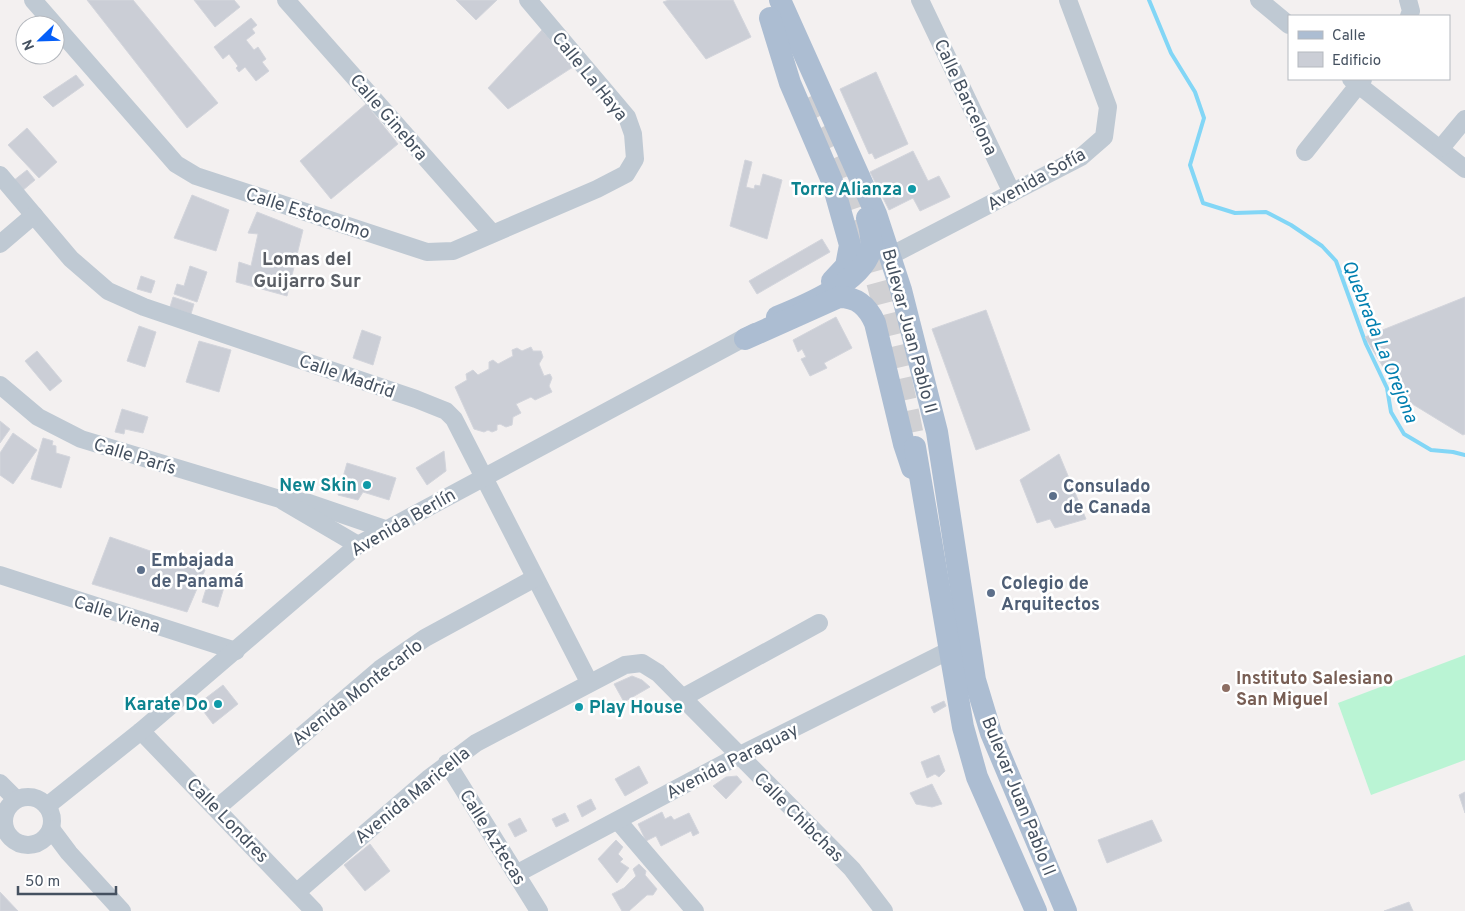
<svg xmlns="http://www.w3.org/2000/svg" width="1465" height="911" font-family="Overpass,sans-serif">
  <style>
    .grass { fill: #baf4d4 }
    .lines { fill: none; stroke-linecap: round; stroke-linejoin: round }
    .stream { stroke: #82d6f6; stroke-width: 4 }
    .building { fill: #cbced6; stroke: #d3d5dc }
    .major-tunnel { stroke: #d0d0d3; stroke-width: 22; stroke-dasharray: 22 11; stroke-linecap: butt }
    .minor { stroke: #bfc9d3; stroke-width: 18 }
    .major { stroke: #acbdd2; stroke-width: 22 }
    .culture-dot { fill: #0f9aa8; stroke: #fff; stroke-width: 2 }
    .service-dot { fill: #5c6f8a; stroke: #fff; stroke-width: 2 }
    .education-dot { fill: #8d6e63; stroke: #fff; stroke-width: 2 }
    .labels { text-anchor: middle; stroke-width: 5; stroke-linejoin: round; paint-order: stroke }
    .street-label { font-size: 18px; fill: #455160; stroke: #fff }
    .culture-label { font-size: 18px; font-weight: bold; fill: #0d838f; stroke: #fff; text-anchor: end }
    .service-label { font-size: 18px; font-weight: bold; fill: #4e5e75; stroke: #fff; text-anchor: start }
    .education-label { font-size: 18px; font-weight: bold; fill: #785e54; stroke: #fff; text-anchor: start }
    .neighbourhood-label { font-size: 19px; font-weight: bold; fill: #5b5f66; stroke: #fff }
    .water-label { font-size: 19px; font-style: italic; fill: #017fb0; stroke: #fff }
  </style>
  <rect width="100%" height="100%" fill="#f3f0f0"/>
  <polygon class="grass" points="1465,655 1465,760 1371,795 1338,703"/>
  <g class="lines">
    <polyline class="stream" points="1149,0 1171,53 1195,92 1204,118 1190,165 1203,203 1235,213 1266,212 1291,225 1322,246 1336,261 1366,344 1387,388 1391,412 1404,434 1431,450 1453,452 1465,455"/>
  </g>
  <g class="building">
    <polygon points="87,0 133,0 218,103 187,128"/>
    <polygon points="194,0 234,0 240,7 215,27"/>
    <polygon points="456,0 497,0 476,20"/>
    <polygon points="669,0 733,0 751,37 706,59 663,2"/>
    <polygon points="251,18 257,25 252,29 255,33 246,40 254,50 258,47 266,59 262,62 269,71 256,81 245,67 239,72 236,68 238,66 229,54 223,59 214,47"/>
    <polygon points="542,30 573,67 508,109 488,88"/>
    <polygon points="876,72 908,144 875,159 872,153 869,154 840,89"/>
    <polygon points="76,75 84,85 53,107 43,97"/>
    <polygon points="366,104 398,144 331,199 300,161"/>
    <polygon points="27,128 57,162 39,178 8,145"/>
    <polygon points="913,151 928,181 939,176 950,197 920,211 913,198 889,210 870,172"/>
    <polygon points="745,160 752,162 746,187 754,189 755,185 760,186 763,174 782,180 767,239 730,226"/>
    <polygon points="27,170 35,180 22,191 13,181"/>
    <polygon points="192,195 229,210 216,251 174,238"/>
    <polygon points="257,212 303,230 287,296 236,282 239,262 251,266 258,234 248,233"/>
    <polygon points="822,239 830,252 757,294 749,281"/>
    <polygon points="190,266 207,272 197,302 174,294 177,284 184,286"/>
    <polygon points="141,276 155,281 151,293 137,289"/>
    <polygon points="173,297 194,304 191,314 170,307"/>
    <polygon points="1465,297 1465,434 1463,435 1401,397 1365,337"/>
    <polygon points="986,310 1030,430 976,450 932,329"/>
    <polygon points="836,317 852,348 824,363 827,368 810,376 801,359 806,357 802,349 798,352 793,340"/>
    <polygon points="139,326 156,332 145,367 127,361"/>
    <polygon points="362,330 381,337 373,365 353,358"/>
    <polygon points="199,341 231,350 219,392 186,382"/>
    <polygon points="531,347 533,351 541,351 543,357 539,364 544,376 550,374 552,378 549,386 552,392 535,400 531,397 516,404 521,413 513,417 512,425 506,427 500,424 497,425 497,430 492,432 488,430 484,432 474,429 455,387 467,380 466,374 473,370 478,375 489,369 489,362 493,360 498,364 513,356 512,350 517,348 522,351"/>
    <polygon points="37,351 62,381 50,391 25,361"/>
    <polygon points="122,409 148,417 143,433 125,429 124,434 115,432"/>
    <polygon points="0,421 10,429 0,443"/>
    <polygon points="13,433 37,450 13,484 0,475 0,453"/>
    <polygon points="43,438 53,441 52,445 56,446 56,453 70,457 61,488 31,479"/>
    <polygon points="444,451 446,471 427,485 416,468"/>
    <polygon points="1059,454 1086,519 1055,528 1050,519 1037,523 1020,480"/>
    <polygon points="347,463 396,478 389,500 363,492 358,500 338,495"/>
    <polygon points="110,537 205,570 187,612 92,584"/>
    <polygon points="209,579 225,584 218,607 202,602"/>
    <polygon points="632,676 642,680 650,687 624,702 614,684"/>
    <polygon points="223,685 238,704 213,724 198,704"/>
    <polygon points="581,701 585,709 577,713 573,705"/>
    <polygon points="944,701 946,706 934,713 931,707"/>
    <polygon points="939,755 945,771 939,777 935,774 927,778 921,762"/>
    <polygon points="639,766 648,783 625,796 615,779"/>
    <polygon points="737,776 742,782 726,799 713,786 726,777"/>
    <polygon points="932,784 942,804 932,807 916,804 910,793"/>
    <polygon points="1465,792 1465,813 1459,795"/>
    <polygon points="591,799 596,809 582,817 577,806"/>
    <polygon points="662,812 665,819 671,816 674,820 689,813 699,833 693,836 691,831 661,846 656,836 646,841 638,824"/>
    <polygon points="565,813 569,821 556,827 552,819"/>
    <polygon points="520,818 527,831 515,837 508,824"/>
    <polygon points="1152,820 1162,841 1107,863 1098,840"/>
    <polygon points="616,840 623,847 618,854 623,859 620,862 629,868 617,883 598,859"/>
    <polygon points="370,844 390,871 365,891 344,865"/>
    <polygon points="639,864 646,871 645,875 657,889 653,895 647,895 629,911 622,911 612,894 624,888 636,876 633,869"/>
    <polygon points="0,892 18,911 0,911"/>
    <polygon points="1409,902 1413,911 1384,911"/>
  </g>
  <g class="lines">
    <path class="major-tunnel" d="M 807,98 C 819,124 836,150 845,177 C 875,263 896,352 914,441"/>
    <g class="minor">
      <polyline points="33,0 176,164 196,176 427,252 453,251 597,189 626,174 635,159 633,134 627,117 528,0"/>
      <polyline points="286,0 492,233"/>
      <polyline points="920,0 1012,193"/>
      <polyline points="1259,0 1289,25"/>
      <polyline points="1408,0 1411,11 1409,16"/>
      <polyline points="1351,79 1465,169"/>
      <polyline points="1441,148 1465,119"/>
      <polyline points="1305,152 1363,79"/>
      <polyline points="0,175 71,259 108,291 144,307 416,399 446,411 454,419 589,682"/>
      <polyline points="0,244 34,215"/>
      <polyline points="890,256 1081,157 1104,137 1108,107 1068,0"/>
      <polyline points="0,385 38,417 81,439 283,500 306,502 385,529"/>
      <polyline points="283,501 358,545"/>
      <polyline points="0,575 236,651"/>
      <polyline points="682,698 819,623"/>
      <polyline points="141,731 314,911"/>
      <polyline points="447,763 539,911"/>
      <polyline points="0,783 16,799"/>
      <circle cx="28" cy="821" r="24"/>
      <polyline points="47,806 141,731 358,545 755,332"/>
      <polyline points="217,808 380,669 425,638 535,578"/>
      <polyline points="618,821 695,911"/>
      <polyline points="51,829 69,853 122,911"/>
      <polyline points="516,874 738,756 950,650"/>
      <polyline points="297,892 428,779 476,743 625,665 642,663 658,673 852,869 884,911"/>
    </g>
    <g class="major">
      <polyline points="780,0 876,214 901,290 937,432 975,680 991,733 1066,911"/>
      <polyline points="770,18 790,83 832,181 850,245 846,266 832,281"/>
      <path d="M 777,317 C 804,306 860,283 870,252 C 873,243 870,227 867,218"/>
      <path d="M 745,339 L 839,297 C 858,297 868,307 875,323 L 904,444 L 912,468"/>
      <polyline points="915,447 963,727 977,777 1036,911"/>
    </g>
  </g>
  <g class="culture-dot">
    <circle cx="912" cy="189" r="5"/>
    <circle cx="367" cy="485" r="5"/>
    <circle cx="218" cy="704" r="5"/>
    <circle cx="579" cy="707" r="5"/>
  </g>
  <g class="service-dot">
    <circle cx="1053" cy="496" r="5"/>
    <circle cx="141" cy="570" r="5"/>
    <circle cx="991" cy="593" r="5"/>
  </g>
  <circle class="education-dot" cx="1226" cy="688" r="5"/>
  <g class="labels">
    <g class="street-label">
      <text transform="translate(590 76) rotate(51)" y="6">Calle La Haya</text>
      <text transform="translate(966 97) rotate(65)" y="6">Calle Barcelona</text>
      <text transform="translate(389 117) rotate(49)" y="6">Calle Ginebra</text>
      <text transform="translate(1036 179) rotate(-29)" y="6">Avenida Sofía</text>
      <text transform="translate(308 213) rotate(18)" y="6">Calle Estocolmo</text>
      <text transform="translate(910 331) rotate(75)" y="6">Bulevar Juan Pablo II</text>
      <text transform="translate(347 376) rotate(19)" y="6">Calle Madrid</text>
      <text transform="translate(135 456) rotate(17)" y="6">Calle París</text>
      <text transform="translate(403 522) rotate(-30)" y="6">Avenida Berlín</text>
      <text transform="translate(117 614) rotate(17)" y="6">Calle Viena</text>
      <text transform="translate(357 692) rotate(-38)" y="6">Avenida Montecarlo</text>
      <text transform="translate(732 761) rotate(-27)" y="6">Avenida Paraguay</text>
      <text transform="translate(412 795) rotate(-39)" y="6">Avenida Maricella</text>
      <text transform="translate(1019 796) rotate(68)" y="6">Bulevar Juan Pablo II</text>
      <text transform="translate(799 817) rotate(45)" y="6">Calle Chibchas</text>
      <text transform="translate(228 820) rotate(46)" y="6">Calle Londres</text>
      <text transform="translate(493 837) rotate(58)" y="6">Calle Aztecas</text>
    </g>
    <g class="culture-label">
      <text x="902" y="195">Torre Alianza</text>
      <text x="357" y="491">New Skin</text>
      <text x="208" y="710">Karate Do</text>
      <text x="589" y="713" text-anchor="start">Play House</text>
    </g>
    <g class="service-label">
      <text x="1063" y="492">Consulado<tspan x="1063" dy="21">de Canada</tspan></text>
      <text x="151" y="566">Embajada<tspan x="151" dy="21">de Panamá</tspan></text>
      <text x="1001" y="589">Colegio de<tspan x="1001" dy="21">Arquitectos</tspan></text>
    </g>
    <g class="education-label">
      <text x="1236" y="684">Instituto Salesiano<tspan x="1236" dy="21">San Miguel</tspan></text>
    </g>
    <g class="neighbourhood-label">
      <text x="307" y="265">Lomas del<tspan x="307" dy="22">Guijarro Sur</tspan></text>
    </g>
    <g class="water-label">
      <text transform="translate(1381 341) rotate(68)" y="7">Quebrada La Orejona</text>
    </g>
  </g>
  <rect x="1288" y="15" width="162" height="65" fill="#ffffff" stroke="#b5b9bf"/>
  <rect x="1298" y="31" width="25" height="8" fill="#acbdd2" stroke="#b5b9bf"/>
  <text x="1332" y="40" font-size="15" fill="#455160">Calle</text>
  <rect x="1298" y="52" width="25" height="15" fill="#cbced6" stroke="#b5b9bf"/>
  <text x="1332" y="65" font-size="15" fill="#455160">Edificio</text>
  <g transform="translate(40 40) rotate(247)"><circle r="24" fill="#ffffff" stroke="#b5b9bf"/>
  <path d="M0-4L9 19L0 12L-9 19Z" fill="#045ef8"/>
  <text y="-8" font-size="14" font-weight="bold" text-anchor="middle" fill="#455160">N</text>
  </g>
  <path d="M18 886v8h98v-8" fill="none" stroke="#455160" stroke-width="2.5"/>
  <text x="25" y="886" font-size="15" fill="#455160" stroke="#ffffff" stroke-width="4" paint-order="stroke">50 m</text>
</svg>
